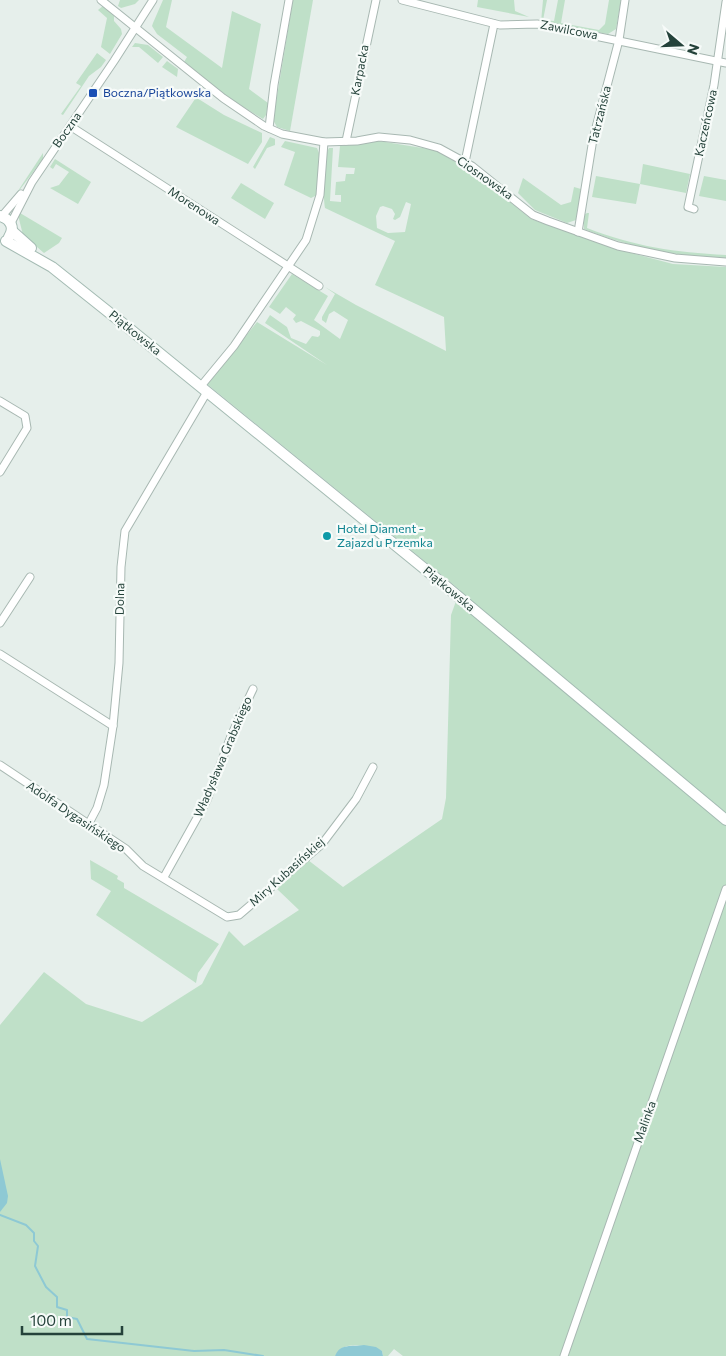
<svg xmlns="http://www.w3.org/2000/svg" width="726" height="1356" font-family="Commissioner,sans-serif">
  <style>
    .green { fill: #bfe0c8; fill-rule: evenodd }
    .water { fill: #8ec9d4 }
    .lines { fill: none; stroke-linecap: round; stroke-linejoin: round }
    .stream { stroke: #8ec9d4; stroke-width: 2 }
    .minor-casing { stroke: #a8b8b2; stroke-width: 9 }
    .secondary-casing { stroke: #a4bbb3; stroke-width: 12 }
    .minor { stroke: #fff; stroke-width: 7 }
    .secondary { stroke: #fff; stroke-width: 10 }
    .transit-dot { fill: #1a4fb4; stroke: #f7fbf9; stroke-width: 2 }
    .culture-dot { fill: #0f9aa8; stroke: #f7fbf9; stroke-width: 2 }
    .labels { text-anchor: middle; stroke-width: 4.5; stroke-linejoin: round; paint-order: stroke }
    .street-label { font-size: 12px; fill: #24423a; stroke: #f7fbf9 }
    .transit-label { font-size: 12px; fill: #164399; stroke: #f7fbf9; text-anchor: start }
    .culture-label { font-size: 12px; fill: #0d838f; stroke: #f7fbf9; text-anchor: start }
  </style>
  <rect width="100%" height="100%" fill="#e6efeb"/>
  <g class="green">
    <polygon points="120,0 139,0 135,4 121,8 118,6"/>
    <polygon points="163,0 172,0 166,27 222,68 232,11 261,24 249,89 268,103 266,115 263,119 223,94 184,62 187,57 157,34 152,26 153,23"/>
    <polygon points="293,0 313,0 290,131 277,127 273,120"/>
    <polygon points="478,0 514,0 515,11 529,17 477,7"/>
    <polygon points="543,0 547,0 543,20 554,21 558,0 565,0 561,23 599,30 605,24 609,0 621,0 616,29 608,34 541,22"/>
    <polygon points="103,6 114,16 114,21 121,29 122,34 110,54 101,47 107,18 98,10"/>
    <polygon points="135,43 148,45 163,57 158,63 139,47 132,47"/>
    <polygon points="97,53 106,60 101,67 89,76 63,115 61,114 81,86 76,83"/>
    <polygon points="167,61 178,69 177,77 162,67"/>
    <polygon points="197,98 224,115 262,133 262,142 248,164 176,127 195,99"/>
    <polygon points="270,137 275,139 275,145 267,148 255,169 253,167"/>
    <polygon points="285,141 317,148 319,153 317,195 311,198 284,185 295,152 281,147"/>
    <path d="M 379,141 L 435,150 L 470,170 L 531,219 L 616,249 L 673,264 L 726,267 L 726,1356 L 403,1356 L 394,1349 L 388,1356 L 383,1356 L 382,1351 C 368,1346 343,1339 335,1356 L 0,1356 L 0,1025 L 44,972 L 86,1004 L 142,1022 L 202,984 L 229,931 L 244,946 L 299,910 L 277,889 L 308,860 L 343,887 L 442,819 L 446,798 L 451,615 L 460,590 L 207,384 L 257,322 L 327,365 L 265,323 L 270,315 L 287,327 L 291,338 L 306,344 L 312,336 L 318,337 L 320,335 L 320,331 L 301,321 L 296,323 L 293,319 L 296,315 L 286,307 L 280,314 L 269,307 L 292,274 L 328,296 L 314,320 L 340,339 L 348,320 L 334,311 L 329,314 L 326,323 L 322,320 L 322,317 L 335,294 L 325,287 L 356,305 L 446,351 L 444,317 L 375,285 L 395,241 L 325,208 C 323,195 322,159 329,148 L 333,148 L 330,201 L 341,202 L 341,195 L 335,195 L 336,182 L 345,181 L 346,174 L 354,174 L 355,168 L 338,167 L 340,146 ZM 406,202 L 411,204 L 405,232 L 388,233 L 377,228 L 376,216 L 380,207 L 383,206 L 392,209 L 395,214 L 393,219 L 395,220 L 400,217 Z"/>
    <polygon points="43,153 43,159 12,200"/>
    <polygon points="55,159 91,182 78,204 50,188 59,185 69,172 56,164 53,169 50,167"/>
    <polygon points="643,164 690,174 686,193 640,184 636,204 592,197 596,176 640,184"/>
    <polygon points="704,176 726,180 726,201 699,196"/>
    <polygon points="523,178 561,205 571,202 574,187 581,189 576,220 567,223 535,210 518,193"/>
    <polygon points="241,183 274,203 265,219 231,198"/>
    <polygon points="20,213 62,238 59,243 44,253 23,235 18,215"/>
    <path d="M 587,213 L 589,213 L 587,228 C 636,247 674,252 726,255 L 726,259 C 672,255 635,249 584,229 L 584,215 Z"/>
    <polygon points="90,860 118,876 117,879 124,883 124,888 219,944 198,973 196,983 96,915 111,891 91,879"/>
  </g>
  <g class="water">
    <polygon points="0,1159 8,1196 7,1203 0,1212"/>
    <path d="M 364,1345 L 376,1347 L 382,1351 L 383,1356 L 335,1356 C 340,1343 352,1347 364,1345 Z"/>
  </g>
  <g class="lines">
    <polyline class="stream" points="0,1215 26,1225 34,1233 34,1241 38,1246 35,1266 46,1287 57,1297 57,1307 67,1310 67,1317 77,1319 87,1339 194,1351 224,1350 263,1356"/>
    <defs>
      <g id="minor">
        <polyline points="101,0 223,98 264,126 282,134 324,142 357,141 379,137 410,140 439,148 472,166 533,215 548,221 618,246 675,258 726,262"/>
        <polyline points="402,0 500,25 537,24 726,63"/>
        <polyline points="70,126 319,286"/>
        <polyline points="269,128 274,85 289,0"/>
        <polyline points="346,141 376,0"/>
        <polyline points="465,162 494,24"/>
        <polyline points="694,209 688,207 714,85 726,2"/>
        <polyline points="2,216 21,194"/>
        <polyline points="11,223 32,182 114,61 153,0"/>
        <polyline points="578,232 593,139 619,40 625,0"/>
        <polyline points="201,386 234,346 306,240 320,195 324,142"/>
        <polyline points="0,401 25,416 27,428 0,472"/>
        <polyline points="0,623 30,577"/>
        <polyline points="0,654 113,726"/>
        <polyline points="0,765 126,849 143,866 227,917 239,915 322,844 356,799 373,767"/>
        <polyline points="88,825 97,808 104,785 113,726 119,663 121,567 125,531 207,392"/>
        <polyline points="164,877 207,800 231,736 253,689"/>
        <polyline points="564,1356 726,889"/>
      </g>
      <g id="secondary">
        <path d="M 0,216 C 11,219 15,228 9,237"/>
        <polyline points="12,231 31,248"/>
        <polyline points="6,241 52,267 131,330 442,583 726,820"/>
      </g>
    </defs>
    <use href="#minor" class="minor-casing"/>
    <use href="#secondary" class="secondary-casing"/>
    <use href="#minor" class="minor"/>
    <use href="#secondary" class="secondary"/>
  </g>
  <rect class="transit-dot" x="88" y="88" width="10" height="10" rx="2.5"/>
  <circle class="culture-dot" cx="327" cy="536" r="5"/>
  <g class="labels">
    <g class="street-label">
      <text transform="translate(569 30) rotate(11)" y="4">Zawilcowa</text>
      <text transform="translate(360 70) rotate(-79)" y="4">Karpacka</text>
      <text transform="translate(600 115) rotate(-76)" y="4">Tatrzańska</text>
      <text transform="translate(706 123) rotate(-78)" y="4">Kaczeńcowa</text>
      <text transform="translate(67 130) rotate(-55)" y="4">Boczna</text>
      <text transform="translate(485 178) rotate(35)" y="4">Ciosnowska</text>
      <text transform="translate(194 206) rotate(33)" y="4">Morenowa</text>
      <text transform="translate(135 333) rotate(39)" y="4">Piątkowska</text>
      <text transform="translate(449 589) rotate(40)" y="4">Piątkowska</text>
      <text transform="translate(120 599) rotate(-89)" y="4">Dolna</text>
      <text transform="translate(223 757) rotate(-67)" y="4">Władysława Grabskiego</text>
      <text transform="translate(76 817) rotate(34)" y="4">Adolfa Dygasińskiego</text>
      <text transform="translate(287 872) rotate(-42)" y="4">Miry Kubasińskiej</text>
      <text transform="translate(645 1122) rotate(-70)" y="4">Malinka</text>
    </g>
    <g class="transit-label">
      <text x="103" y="97">Boczna/Piątkowska</text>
    </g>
    <g class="culture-label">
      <text x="337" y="533">Hotel Diament -<tspan x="337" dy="14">Zajazd u Przemka</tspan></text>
    </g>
  </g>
  <g transform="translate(681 45) rotate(109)" stroke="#f7fbf9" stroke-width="4" paint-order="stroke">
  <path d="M0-4L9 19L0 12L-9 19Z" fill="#24423a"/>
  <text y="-8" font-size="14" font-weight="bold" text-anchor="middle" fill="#24423a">N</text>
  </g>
  <path d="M22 1326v8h100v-8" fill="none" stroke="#24423a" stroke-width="2.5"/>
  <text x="30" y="1326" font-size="15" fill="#24423a" stroke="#f7fbf9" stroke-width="4" paint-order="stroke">100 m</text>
</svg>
